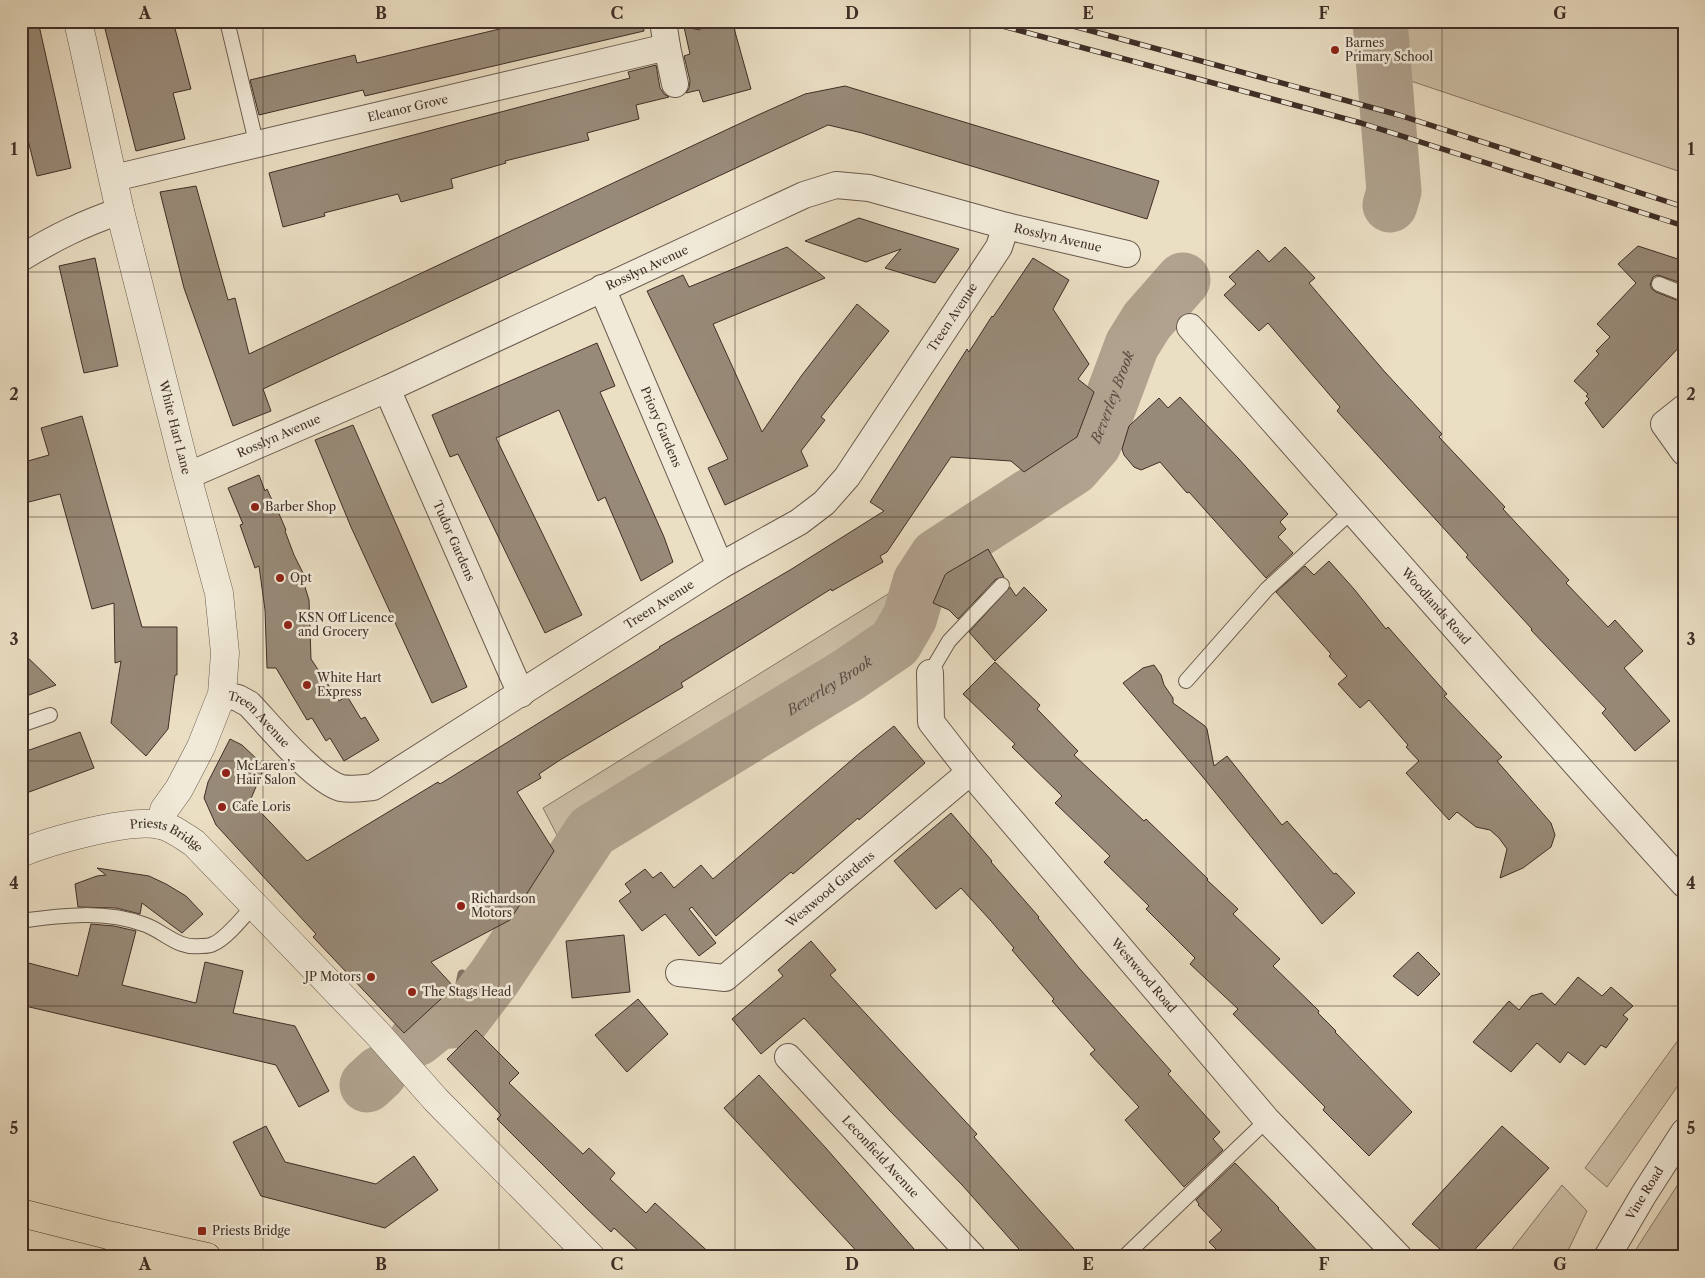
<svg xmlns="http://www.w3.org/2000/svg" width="1705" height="1278" font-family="'Libre Caslon Text',serif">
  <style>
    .green { fill: #cdc0a8; stroke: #867768 }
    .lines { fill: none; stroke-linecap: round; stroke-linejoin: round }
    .stream { stroke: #837465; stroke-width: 9 }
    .river { stroke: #b0a28e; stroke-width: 55 }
    .building { fill: #988a78; stroke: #3f2e27 }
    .service-casing { stroke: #6a5a4e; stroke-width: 16 }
    .minor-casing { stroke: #6a5a4e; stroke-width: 28 }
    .tertiary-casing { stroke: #6a5a4e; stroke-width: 29 }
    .trunk-casing { stroke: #3f2e27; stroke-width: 29 }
    .service { stroke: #f1ead8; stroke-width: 14 }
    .minor { stroke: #f1ead8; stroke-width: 26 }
    .tertiary { stroke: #f1ead8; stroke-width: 28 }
    .trunk { stroke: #eadec3; stroke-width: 28 }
    .rail-casing { stroke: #3f2e27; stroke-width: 5.5 }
    .rail { stroke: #f1ead8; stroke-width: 4; stroke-dasharray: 11; stroke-linecap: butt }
    .grid { fill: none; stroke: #3f2e27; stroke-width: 1; stroke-opacity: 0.55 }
    .poi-dot { fill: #8f2418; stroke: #f1ead8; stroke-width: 2 }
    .labels { text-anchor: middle; stroke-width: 5; stroke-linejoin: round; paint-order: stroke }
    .poi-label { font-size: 12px; fill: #3f2e27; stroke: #f1ead8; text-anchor: start }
    .street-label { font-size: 12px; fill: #3f2e27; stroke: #f1ead8 }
    .water-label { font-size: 14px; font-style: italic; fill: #5b4b41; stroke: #f1ead8 }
    .neatline { fill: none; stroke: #3f2e27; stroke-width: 2 }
    .grid-label { font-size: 16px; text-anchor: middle; font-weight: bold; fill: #3f2e27 }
  </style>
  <rect width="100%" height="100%" fill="#eadec3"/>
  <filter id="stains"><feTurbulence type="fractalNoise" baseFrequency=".004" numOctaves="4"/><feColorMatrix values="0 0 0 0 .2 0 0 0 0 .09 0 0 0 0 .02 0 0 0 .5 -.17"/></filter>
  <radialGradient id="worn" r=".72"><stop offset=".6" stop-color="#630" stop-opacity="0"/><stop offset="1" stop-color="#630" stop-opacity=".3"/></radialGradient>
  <g class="green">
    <polygon points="1393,21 1684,21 1684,173 1396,76"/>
    <polygon points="909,581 902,606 887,640 560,841 543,808"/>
    <polygon points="1684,1032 1684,1077 1607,1187 1585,1168"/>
    <polygon points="1684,1175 1684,1257 1631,1257"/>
    <polygon points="1562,1185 1587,1211 1565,1257 1506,1257"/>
  </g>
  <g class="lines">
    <polyline class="stream" points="438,1022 445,1001 459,989 462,974"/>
    <g class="river">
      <polyline points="1380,21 1394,191 1390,205"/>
      <path id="s1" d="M 417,1039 L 438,1022 L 462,1020 L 494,978 L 592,831 L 848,675 L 895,643 L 910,617 L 920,582 L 937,556 L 1073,468 L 1094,444 L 1101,428 L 1132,345 L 1147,321 L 1183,280"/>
      <polyline points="367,1085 380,1073"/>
    </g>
  </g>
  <g class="building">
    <polygon points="21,21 38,21 71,168 37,176 25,128 21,129"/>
    <polygon points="103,21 173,21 191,89 173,93 185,139 136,151"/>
    <polygon points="533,21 643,21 644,31 365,96 363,90 259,115 250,80 355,55 357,63"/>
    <polygon points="702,21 732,21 751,89 703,102 699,90 686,93 689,88 690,81 684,56 690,54 684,27 700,30"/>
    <polygon points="656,65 660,88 664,94 669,97 636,105 639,119 587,133 589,140 505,161 506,163 451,179 453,188 401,202 398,194 324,213 325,216 283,227 269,173 630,78 628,72"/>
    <polygon points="845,86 1159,181 1147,219 862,133 828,125 263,389 271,411 233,426 184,288 160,192 196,186 228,300 235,298 249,354 758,115 805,94"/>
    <polygon points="859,218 887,227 959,249 935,283 885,268 901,249 866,262 805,241"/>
    <polygon points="1638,246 1684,261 1684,284 1658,275 1653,277 1650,285 1652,289 1656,292 1684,303 1684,342 1603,428 1585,403 1589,399 1586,396 1588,394 1574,381 1599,354 1596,351 1610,337 1597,324 1636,283 1618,264"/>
    <polygon points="787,247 825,278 713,324 762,432 802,375 857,304 889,331 821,417 825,420 801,451 808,466 725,505 708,468 728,459 647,291 683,275 689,287"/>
    <polygon points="1285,247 1315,278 1309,283 1384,371 1442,434 1439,437 1505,507 1503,509 1569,580 1566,583 1608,627 1615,620 1643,651 1624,668 1670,721 1635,751 1602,713 1606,709 1531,630 1532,629 1466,557 1468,555 1337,411 1340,407 1268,323 1259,331 1224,295 1236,284 1229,277 1258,250 1269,262"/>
    <polygon points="95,258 118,366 84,373 59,266"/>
    <polygon points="1033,258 1069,280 1053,309 1089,364 1078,379 1094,392 1077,437 1024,472 1011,461 951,457 887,552 880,556 883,562 832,591 831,589 681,683 683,687 560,760 539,774 541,778 517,792 554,851 510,920 431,962 454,987 404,1033 313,937 316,934 216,825 204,798 208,782 230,739 242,745 259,761 263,770 250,801 307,861 438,782 440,784 660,648 659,647 790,570 884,511 870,502 967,349 969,352 992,316 993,317"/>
    <polygon points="597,343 615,386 600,392 664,537 673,562 641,581 605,497 598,501 559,410 496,438 582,615 545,633 458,454 450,457 432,415"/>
    <polygon points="1180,397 1238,458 1288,514 1280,522 1286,529 1278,537 1293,553 1266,578 1189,492 1187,493 1160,462 1141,470 1134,467 1124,455 1122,449 1129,426 1159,398 1168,408"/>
    <polygon points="82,416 142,627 177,627 177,675 175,675 168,729 146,756 111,723 121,661 115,663 114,603 92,609 60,494 21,504 21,463 49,455 41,428"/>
    <polygon points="353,425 467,687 432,703 351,527 315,440"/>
    <polygon points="259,475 265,491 267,489 276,509 277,509 286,530 285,531 294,555 305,577 305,587 309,600 311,659 339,701 347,696 361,719 365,717 379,740 344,761 330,738 326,741 312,718 307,720 276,668 267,668 265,610 259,566 255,568 240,525 243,524 228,488"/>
    <polygon points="988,549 1004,577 996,579 958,619 949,610 933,603 945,575 947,573"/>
    <polygon points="1329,561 1354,589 1386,629 1388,627 1447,694 1444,696 1502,757 1497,761 1551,823 1555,835 1551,847 1523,868 1500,878 1507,849 1499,838 1490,830 1476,827 1457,812 1449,820 1406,773 1419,761 1406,747 1408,745 1369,700 1360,708 1338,684 1347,676 1329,656 1331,654 1276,592 1305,566 1314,575"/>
    <polygon points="1010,587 1016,596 1024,587 1047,610 995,661 969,632"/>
    <polygon points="21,651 56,685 21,698"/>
    <polygon points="995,662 1040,705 1037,709 1078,751 1074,755 1144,821 1146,819 1208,879 1207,880 1238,909 1233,914 1280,959 1273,966 1319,1011 1318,1013 1336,1031 1335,1032 1412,1112 1369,1156 1323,1110 1325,1107 1233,1014 1238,1009 1190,964 1195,958 1146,909 1149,906 1104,862 1110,856 1055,803 1062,796 1012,747 1015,744 963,694"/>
    <polygon points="1154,665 1161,675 1164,685 1173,698 1173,703 1205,726 1207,729 1214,766 1227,756 1282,825 1287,821 1334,874 1336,873 1355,893 1322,924 1202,776 1123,683 1143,668"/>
    <polygon points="894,726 925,763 859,820 858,818 793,874 791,872 716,936 692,907 689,909 716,943 699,956 665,914 642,931 619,901 631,892 625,884 645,869 653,878 661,872 674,888 701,865 713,879 861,752"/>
    <polygon points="80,732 94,768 21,795 21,753"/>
    <polygon points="951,813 992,861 991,862 1039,917 1038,918 1079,968 1171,1071 1168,1074 1220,1132 1213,1139 1223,1150 1184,1187 1125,1120 1139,1107 1090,1054 1095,1050 1052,1001 1054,999 1012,950 1014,948 991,921 961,888 936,909 894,861"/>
    <polygon points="97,868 149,876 166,884 186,896 203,914 182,933 142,903 140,914 116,908 78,907 75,884 97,876 106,875"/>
    <polygon points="91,924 114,926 136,931 122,985 196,1003 205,962 243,971 233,1013 295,1026 329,1091 299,1107 276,1065 21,1005 21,961 78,976"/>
    <polygon points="624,935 630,992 572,998 566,941"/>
    <polygon points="811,941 836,970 830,975 977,1134 974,1137 1081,1257 1026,1257 963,1186 890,1111 804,1018 761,1054 732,1019 783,976 778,970"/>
    <polygon points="1418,952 1440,974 1418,996 1393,976"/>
    <polygon points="1578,977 1602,996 1611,987 1633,1006 1623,1015 1628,1019 1606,1048 1601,1045 1585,1065 1568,1052 1560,1063 1537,1043 1511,1072 1473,1042 1509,1001 1519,1010 1531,996 1542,993 1555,1005"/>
    <polygon points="638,999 668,1034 627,1072 595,1035"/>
    <polygon points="476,1030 519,1073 509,1083 583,1154 589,1148 615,1173 610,1179 646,1213 655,1203 714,1257 645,1257 614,1228 611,1232 584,1206 497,1119 501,1115 447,1059"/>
    <polygon points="759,1075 825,1147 921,1257 862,1257 724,1108"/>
    <polygon points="266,1126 285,1162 376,1184 414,1156 438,1190 385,1228 261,1196 233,1142"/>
    <polygon points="1502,1126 1549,1168 1468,1257 1449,1257 1412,1224"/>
    <polygon points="1235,1163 1279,1208 1278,1209 1323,1257 1224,1257 1209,1242 1222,1230 1198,1205 1199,1204 1196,1200"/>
  </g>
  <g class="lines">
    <defs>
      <g id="service">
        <polyline points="227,21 257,146"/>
        <polyline points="1659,284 1684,294"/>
        <polyline points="930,673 949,641 1002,585"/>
        <polyline points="1186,681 1267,589 1353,510"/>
        <polyline points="21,725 50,715"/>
        <path d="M 21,921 C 62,915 106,910 146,925 C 166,933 178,949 201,946 C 205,946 210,946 213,944 C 226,939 244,916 254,905"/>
        <polyline points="1124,1257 1267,1120"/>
      </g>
      <g id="minor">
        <polyline points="663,21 667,47"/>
        <path id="s2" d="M 114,178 L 667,47 L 675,84"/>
        <path d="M 21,258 C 56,237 82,224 120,211"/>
        <path id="s3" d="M 602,288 L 720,566"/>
        <path id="s4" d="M 1190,327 C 1355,513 1517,701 1684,884"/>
        <path id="s5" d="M 387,389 L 521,694"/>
        <polyline points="1684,408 1664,424 1684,452"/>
        <path id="s6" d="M 187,476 L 387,389 L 804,195 L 836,185 L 869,188 L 1006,226 L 1127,254"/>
        <path id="s7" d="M 930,673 L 931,722 L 970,772 L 1267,1120 L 1399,1257"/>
        <path id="s8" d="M 222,694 L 238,698 L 249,704 C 270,726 314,780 341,788 C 351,790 363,788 373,787 L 720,566 L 799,522 L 824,503 L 847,477 L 999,247 L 1006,226"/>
        <path id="s9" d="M 679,973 L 725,978 L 970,772"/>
        <path id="s10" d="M 788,1057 L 973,1257"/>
        <path id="s11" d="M 1607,1257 L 1644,1194 L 1684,1132"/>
      </g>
      <g id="tertiary">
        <path id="s12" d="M 78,21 L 120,211 L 187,476 L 219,593 L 225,653 L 222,694 L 201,747 L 179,789 L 164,810 L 161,825"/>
        <path id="s13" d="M 21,853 C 49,841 131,818 160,825 C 172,827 184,837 194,843 L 377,1033 L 436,1100 L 591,1257"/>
      </g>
      <polyline id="trunk" points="21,1213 108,1235 207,1257"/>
    </defs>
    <use href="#service" class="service-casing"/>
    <use href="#minor" class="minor-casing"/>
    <use href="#tertiary" class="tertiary-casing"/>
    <use href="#trunk" class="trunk-casing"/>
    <use href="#service" class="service"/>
    <use href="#minor" class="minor"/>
    <use href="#tertiary" class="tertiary"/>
    <use href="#trunk" class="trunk"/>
    <defs>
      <g id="rail">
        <polyline points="984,21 1361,123 1684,226"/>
        <polyline points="1055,21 1399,115 1684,207"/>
      </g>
    </defs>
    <use href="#rail" class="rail-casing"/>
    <use href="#rail" class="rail"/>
  </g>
  <path class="grid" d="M 263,21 L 263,1257M 499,21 L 499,1257M 735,21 L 735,1257M 970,21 L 970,1257M 1206,21 L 1206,1257M 1442,21 L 1442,1257M 21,272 L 1684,272M 21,517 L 1684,517M 21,761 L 1684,761M 21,1006 L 1684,1006"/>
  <g class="poi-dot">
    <circle cx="1335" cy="50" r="5"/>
    <circle cx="255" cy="507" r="5"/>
    <circle cx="280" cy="578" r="5"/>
    <circle cx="288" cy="625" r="5"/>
    <circle cx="307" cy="685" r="5"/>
    <circle cx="226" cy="773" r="5"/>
    <circle cx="222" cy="807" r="5"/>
    <circle cx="461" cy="906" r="5"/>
    <circle cx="371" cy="977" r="5"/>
    <circle cx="412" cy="992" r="5"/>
    <rect x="197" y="1226" width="10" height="10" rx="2.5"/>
  </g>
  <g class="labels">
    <g class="poi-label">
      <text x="1345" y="47">Barnes<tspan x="1345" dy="14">Primary School</tspan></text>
      <text x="265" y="511">Barber Shop</text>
      <text x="290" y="582">Opt</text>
      <text x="298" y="622">KSN Off Licence<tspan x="298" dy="14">and Grocery</tspan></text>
      <text x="317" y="682">White Hart<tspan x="317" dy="14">Express</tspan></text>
      <text x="236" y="770">McLaren’s<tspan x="236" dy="14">Hair Salon</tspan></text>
      <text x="232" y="811">Cafe Loris</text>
      <text x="471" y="903">Richardson<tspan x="471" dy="14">Motors</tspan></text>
      <text x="361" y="981" text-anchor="end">JP Motors</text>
      <text x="422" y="996">The Stags Head</text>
      <text x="212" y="1235">Priests Bridge</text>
    </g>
    <g class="street-label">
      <text dy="4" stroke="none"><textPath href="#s2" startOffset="302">Eleanor Grove</textPath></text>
      <text dy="4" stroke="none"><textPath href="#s6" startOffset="940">Rosslyn Avenue</textPath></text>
      <text dy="4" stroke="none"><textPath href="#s6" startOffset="505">Rosslyn Avenue</textPath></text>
      <text dy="4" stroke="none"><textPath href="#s8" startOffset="946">Treen Avenue</textPath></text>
      <text dy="4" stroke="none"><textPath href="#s3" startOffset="151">Priory Gardens</textPath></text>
      <text dy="4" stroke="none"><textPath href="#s12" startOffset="418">White Hart Lane</textPath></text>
      <text dy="4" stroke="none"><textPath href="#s6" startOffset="100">Rosslyn Avenue</textPath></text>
      <text dy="4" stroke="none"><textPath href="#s5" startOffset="166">Tudor Gardens</textPath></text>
      <text dy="4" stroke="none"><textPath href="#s8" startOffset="526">Treen Avenue</textPath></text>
      <text dy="4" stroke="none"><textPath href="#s4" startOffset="372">Woodlands Road</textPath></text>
      <text dy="4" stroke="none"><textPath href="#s8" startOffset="46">Treen Avenue</textPath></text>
      <text dy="4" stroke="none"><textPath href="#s13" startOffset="152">Priests Bridge</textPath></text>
      <text dy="4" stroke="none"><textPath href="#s9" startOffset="184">Westwood Gardens</textPath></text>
      <text dy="4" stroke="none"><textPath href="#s7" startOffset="380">Westwood Road</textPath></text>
      <text dy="4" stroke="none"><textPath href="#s10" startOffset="136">Leconfield Avenue</textPath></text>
      <text dy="4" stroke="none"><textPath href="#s11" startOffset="74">Vine Road</textPath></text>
    </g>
    <g class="water-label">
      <text dy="5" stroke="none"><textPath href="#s1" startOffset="979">Beverley Brook</textPath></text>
      <text dy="5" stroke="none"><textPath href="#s1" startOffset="559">Beverley Brook</textPath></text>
    </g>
  </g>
  <rect width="1705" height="1278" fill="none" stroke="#eadec3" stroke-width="55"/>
  <rect x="28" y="28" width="1650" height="1222" class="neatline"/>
  <g class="grid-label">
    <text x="145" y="19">A</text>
    <text x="381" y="19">B</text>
    <text x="617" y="19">C</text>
    <text x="852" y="19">D</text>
    <text x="1088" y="19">E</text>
    <text x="1324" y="19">F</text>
    <text x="1560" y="19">G</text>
    <text x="14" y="155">1</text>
    <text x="1691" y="155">1</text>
    <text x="14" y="400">2</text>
    <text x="1691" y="400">2</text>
    <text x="14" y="645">3</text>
    <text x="1691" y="645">3</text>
    <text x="14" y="889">4</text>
    <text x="1691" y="889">4</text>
    <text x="14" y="1134">5</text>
    <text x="1691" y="1134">5</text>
    <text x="145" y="1270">A</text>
    <text x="381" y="1270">B</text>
    <text x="617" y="1270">C</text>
    <text x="852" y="1270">D</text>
    <text x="1088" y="1270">E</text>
    <text x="1324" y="1270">F</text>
    <text x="1560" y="1270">G</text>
  </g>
  <rect width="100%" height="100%" filter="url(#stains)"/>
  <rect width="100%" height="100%" fill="url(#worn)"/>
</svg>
